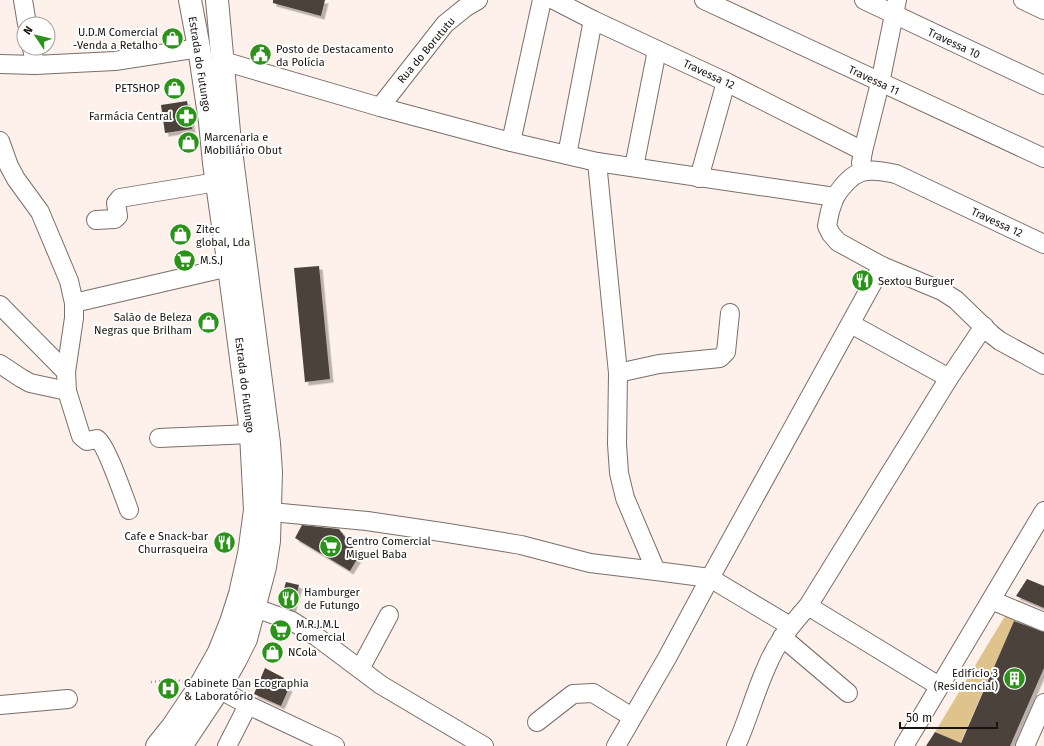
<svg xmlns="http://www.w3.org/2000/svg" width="1044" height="746" font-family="'Fira Sans',sans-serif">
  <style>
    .green { fill: #dec48c }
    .building { fill: #4b433b; filter: url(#shadow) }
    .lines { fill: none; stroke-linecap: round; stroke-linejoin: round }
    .minor-casing { stroke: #7a6f69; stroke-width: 20 }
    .highway-casing { stroke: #7a6f69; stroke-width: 24 }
    .path { stroke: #a49995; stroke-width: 2.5; stroke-dasharray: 1 3; stroke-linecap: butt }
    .minor { stroke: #fff; stroke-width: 18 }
    .highway { stroke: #fff; stroke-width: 22 }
    .labels { text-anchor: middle; stroke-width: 4; stroke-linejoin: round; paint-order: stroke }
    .poi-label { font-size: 11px; fill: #181411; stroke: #fff; text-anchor: start }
    .street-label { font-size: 11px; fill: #181411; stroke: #fff }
  </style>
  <defs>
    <filter id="shadow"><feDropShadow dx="3.5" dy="3.5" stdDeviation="0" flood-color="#0004"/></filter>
  </defs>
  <rect width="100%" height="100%" fill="#fef0ea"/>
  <polygon class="green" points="1005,616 1015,619 959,746 948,746 951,739 935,732"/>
  <g class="building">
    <polygon points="273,0 325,0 321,16 273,3"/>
    <polygon points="187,101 192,129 165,133 161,105"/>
    <polygon points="319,266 330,379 305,382 294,268"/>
    <polygon points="302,525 339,529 359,556 350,571 295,538"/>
    <polygon points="1027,579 1044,586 1044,608 1016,596"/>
    <polygon points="286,582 299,585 292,610 279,605"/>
    <polygon points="1014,621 1044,632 1044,668 1010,746 926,746 935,732 961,743"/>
    <polygon points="265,668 284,678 281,684 289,688 281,706 254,694"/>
  </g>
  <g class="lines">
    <defs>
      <g id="minor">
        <polyline points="23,0 27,24"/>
        <polyline points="554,0 593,20 726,82 863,151"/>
        <polyline points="704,0 1044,158"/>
        <polyline points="864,0 1044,85"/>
        <polyline points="1023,0 1044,10"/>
        <polyline points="32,48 35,65"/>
        <path d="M 223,61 L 380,107 L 511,142 L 597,162 L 835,197 C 853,169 865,167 896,174 L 1044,244"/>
        <polyline points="0,64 35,65 115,61 199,48"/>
        <polyline points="380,107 445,24 466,7 478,0"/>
        <path d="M 0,141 L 9,166 L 16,179 L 40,212 L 69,281 L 74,303 L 74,318 L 66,372 L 67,391 L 81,436 L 87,441 L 97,439 C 106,444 124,497 129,510"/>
        <polyline points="511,142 542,0"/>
        <polyline points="567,155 593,20"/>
        <polyline points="597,162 618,373 617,444 619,473 625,498 656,571 710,578 790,626"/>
        <polyline points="861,163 863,151 880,83 897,0"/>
        <polyline points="634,167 657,50"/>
        <polyline points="699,178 726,82"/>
        <polyline points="835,197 830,211 827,226 831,234 838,242 882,266 942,291 956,300 991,334 1000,341 1044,365"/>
        <polyline points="96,220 115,219 118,216 116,203 120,198 217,182"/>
        <polyline points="74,303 229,267"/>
        <polyline points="0,305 66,372"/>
        <polyline points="851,324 949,378"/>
        <polyline points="0,364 21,378 30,383 67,391"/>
        <polyline points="618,373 659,364 720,358 726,352 730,313"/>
        <polyline points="159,438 251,434"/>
        <polyline points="271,512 367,521 448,533 521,545 590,563 656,571"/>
        <polyline points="991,600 1044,622"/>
        <polyline points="808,606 939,686"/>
        <polyline points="255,608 292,621 317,637 381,685 484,746"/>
        <polyline points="782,637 848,693"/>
        <polyline points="360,669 389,615"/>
        <polyline points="219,689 248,705 335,746"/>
        <polyline points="0,705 68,699"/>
        <polyline points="537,722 573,694 593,693 632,717"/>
        <polyline points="227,746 248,705"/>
        <polyline points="616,746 667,658 710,578 882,266"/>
        <path d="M 736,746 C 748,720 755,692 767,666 C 776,643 792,624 808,606 L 949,378 L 984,326"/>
        <polyline points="904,746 1044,511"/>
        <polyline points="1025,746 1044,703"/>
      </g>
      <g id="highway">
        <polyline points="157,746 173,726 200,686 219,652 231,622 240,594 249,554 255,510 251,434 229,267 214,163 210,122 199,48 190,0"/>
        <polyline points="181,746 219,689 236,659 246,639 265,567 269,541 271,472 269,443 230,143 217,0"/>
      </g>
    </defs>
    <use href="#minor" class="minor-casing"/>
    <use href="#highway" class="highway-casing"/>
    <polyline class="path" points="151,682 177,680 184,682"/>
    <use href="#minor" class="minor"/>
    <use href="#highway" class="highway"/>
  </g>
  <defs>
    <symbol id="shop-disc" viewBox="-11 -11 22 22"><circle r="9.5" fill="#2b9319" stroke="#fff"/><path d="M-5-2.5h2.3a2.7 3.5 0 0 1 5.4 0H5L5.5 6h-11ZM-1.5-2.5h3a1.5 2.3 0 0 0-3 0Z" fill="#fff"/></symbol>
    <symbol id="civic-disc" viewBox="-11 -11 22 22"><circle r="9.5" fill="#2b9319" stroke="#fff"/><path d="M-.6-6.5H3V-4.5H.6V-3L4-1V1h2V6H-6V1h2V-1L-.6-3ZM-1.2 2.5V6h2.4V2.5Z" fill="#fff"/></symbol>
    <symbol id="pharmacy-disc" viewBox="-11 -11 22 22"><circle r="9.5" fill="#2b9319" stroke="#fff"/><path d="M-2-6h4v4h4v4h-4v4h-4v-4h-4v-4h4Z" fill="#fff"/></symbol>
    <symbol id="supermarket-disc" viewBox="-11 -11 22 22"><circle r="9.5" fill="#2b9319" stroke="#fff"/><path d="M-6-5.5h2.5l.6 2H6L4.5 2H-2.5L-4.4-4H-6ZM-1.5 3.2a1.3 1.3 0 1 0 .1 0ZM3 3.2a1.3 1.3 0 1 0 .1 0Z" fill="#fff"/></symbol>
    <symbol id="restaurant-disc" viewBox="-11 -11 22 22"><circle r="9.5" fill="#2b9319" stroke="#fff"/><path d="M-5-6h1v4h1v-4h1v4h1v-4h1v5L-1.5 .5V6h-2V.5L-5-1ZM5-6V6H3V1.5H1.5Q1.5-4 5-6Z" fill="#fff"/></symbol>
    <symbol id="building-disc" viewBox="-11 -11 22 22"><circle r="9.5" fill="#2b9319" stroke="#fff"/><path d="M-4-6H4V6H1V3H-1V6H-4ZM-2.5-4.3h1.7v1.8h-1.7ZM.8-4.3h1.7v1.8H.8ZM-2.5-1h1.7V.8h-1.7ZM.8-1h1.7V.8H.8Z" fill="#fff"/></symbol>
    <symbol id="hospital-disc" viewBox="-11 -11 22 22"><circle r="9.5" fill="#2b9319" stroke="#fff"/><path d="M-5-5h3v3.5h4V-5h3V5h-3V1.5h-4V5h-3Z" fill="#fff"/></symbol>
  </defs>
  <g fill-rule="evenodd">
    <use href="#shop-disc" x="160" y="26" width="25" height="25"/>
    <use href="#civic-disc" x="248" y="42" width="25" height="25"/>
    <use href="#shop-disc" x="162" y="76" width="25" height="25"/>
    <use href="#pharmacy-disc" x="174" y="104" width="25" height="25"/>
    <use href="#shop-disc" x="176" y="130" width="25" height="25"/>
    <use href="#shop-disc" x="168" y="222" width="25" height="25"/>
    <use href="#supermarket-disc" x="172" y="248" width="25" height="25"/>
    <use href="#restaurant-disc" x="850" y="268" width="25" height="25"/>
    <use href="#shop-disc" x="196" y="310" width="25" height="25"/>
    <use href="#restaurant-disc" x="212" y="530" width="25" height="25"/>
    <use href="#supermarket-disc" x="318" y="534" width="25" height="25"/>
    <use href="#restaurant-disc" x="276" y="586" width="25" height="25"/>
    <use href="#supermarket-disc" x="268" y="618" width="25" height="25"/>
    <use href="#shop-disc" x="260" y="640" width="25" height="25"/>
    <use href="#building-disc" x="1002" y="666" width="25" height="25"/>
    <use href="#hospital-disc" x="156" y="676" width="25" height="25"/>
  </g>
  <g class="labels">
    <g class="poi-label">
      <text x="158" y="36" text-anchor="end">U.D.M Comercial<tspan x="158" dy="13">-Venda a Retalho</tspan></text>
      <text x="276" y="53">Posto de Destacamento<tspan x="276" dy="13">da Polícia</tspan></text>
      <text x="160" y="92" text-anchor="end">PETSHOP</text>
      <text x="172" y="120" text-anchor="end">Farmácia Central</text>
      <text x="204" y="141">Marcenaria e<tspan x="204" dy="13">Mobiliário Obut</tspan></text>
      <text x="196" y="233">Zitec<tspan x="196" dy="13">global, Lda</tspan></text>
      <text x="200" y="264">M.S.J</text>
      <text x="878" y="285">Sextou Burguer</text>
      <text x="192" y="321" text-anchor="end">Salão de Beleza<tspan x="192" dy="13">Negras que Brilham</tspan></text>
      <text x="208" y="540" text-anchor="end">Cafe e Snack-bar<tspan x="208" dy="13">Churrasqueira</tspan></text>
      <text x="346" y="545">Centro Comercial<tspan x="346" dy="13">Miguel Baba</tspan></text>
      <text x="304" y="596">Hamburger<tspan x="304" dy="13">de Futungo</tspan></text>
      <text x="296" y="628">M.R.J.M.L<tspan x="296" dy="13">Comercial</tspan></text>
      <text x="288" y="656">NCola</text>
      <text x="998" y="677" text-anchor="end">Edifício 3<tspan x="998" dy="13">(Residencial)</tspan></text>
      <text x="184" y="687">Gabinete Dan Ecographia<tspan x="184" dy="13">&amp; Laboratório</tspan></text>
    </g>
    <g class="street-label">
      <text transform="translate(954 43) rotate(25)" y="4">Travessa 10</text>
      <text transform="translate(426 50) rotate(-50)" y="4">Rua do Borututu</text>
      <text transform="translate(200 64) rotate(81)" y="4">Estrada do Futungo</text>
      <text transform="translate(709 74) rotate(25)" y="4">Travessa 12</text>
      <text transform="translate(874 80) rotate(25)" y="4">Travessa 11</text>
      <text transform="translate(997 222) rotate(25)" y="4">Travessa 12</text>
      <text transform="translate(245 385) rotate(83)" y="4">Estrada do Futungo</text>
    </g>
  </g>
  <g transform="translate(36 36) rotate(305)"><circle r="19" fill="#ffffff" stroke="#a3a1a0"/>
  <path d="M0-3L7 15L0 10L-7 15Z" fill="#2b9319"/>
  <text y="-6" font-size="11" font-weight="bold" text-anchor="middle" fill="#181411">N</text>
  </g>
  <path d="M900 722v6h97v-6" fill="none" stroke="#181411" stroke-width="2"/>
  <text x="906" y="722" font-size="12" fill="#181411" stroke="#ffffff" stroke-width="3" paint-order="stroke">50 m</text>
</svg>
